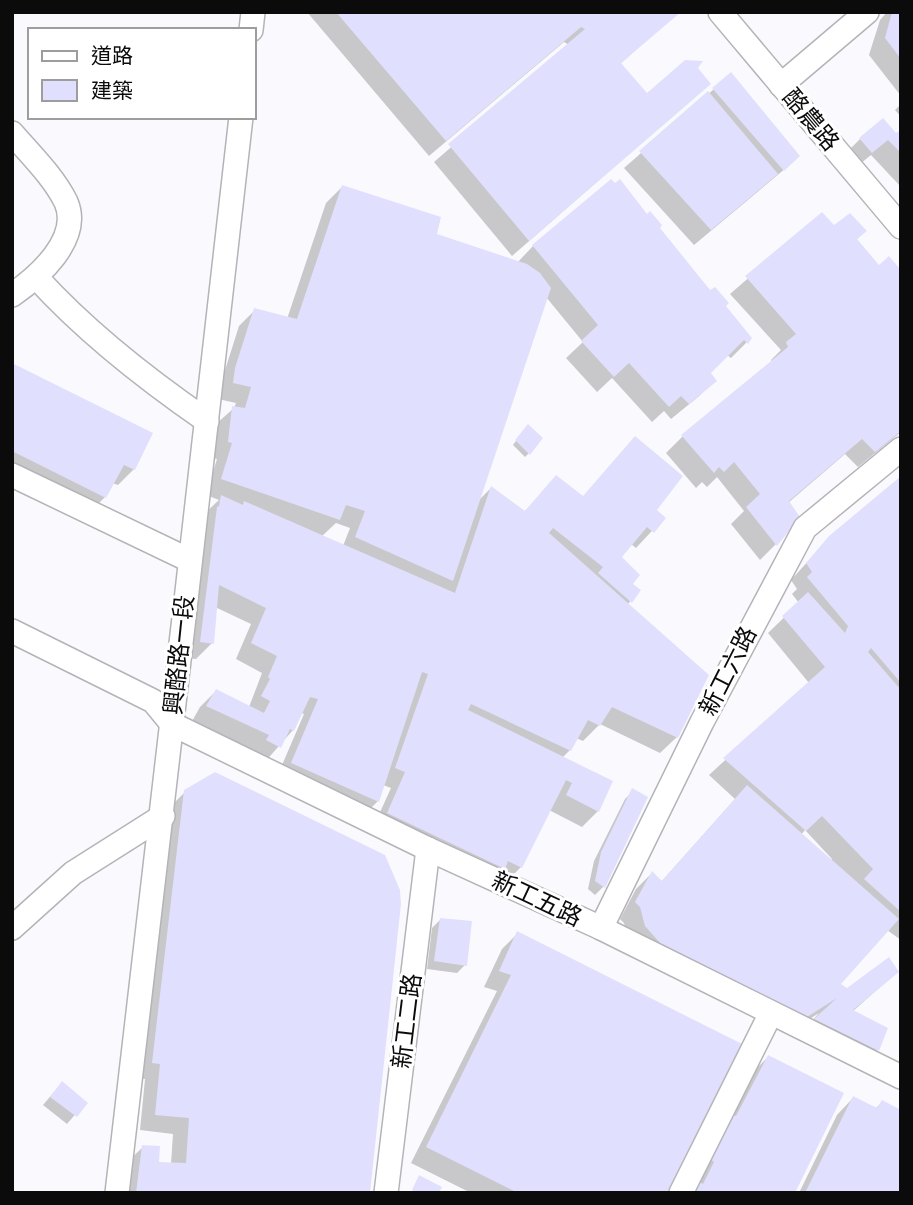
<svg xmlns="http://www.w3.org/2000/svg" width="913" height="1205" font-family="'Playfair Display','Noto Sans TC',serif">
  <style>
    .shadow { fill: #0003; fill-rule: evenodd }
    .building { fill: #e0e0fe }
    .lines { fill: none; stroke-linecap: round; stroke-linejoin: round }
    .minor-casing { stroke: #b4b4b8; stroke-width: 26 }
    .minor { stroke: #fff; stroke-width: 23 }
    .labels { text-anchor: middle; stroke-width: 6; stroke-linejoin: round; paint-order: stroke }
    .street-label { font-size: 24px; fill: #0b0b0c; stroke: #fff }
  </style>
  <rect width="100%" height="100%" fill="#fafafe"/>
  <g class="shadow">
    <polygon points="307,12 679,12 620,64 647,95 696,68 709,84 512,256 434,162 569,45 564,42 429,156"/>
    <polygon points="887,12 901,12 901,96 869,55 880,20"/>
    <polygon points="714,89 786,168 694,245 624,168"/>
    <polygon points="901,104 901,117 895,110"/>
    <polygon points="901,132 901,187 871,155 855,168 844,155 860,139 896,136"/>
    <path d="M 342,187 L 435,235 L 517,263 L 533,246 L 658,228 L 723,306 L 747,342 L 731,358 L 727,355 L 709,373 L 715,381 L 698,397 L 671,419 L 664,411 L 652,422 L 612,378 L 597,392 L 566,358 L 583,342 L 546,297 L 477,502 L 491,488 L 524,512 L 556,478 L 582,497 L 654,510 L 664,518 L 636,548 L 631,544 L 620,558 L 630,585 L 639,591 L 627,605 L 677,737 L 660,753 L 600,724 L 583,741 L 576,738 L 570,750 L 562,758 L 598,811 L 582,827 L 549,810 L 521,867 L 505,883 L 372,830 L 391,788 L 383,785 L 378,801 L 362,817 L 276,779 L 304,714 L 301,713 L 293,730 L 264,763 L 191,723 L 200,707 L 216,691 L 249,707 L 262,673 L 236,659 L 251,624 L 215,607 L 212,643 L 196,659 L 185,658 L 205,513 L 219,500 L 206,495 L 217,459 L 212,458 L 216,424 L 234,408 L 236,403 L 218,399 L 220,386 L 239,326 L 255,310 L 287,319 L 326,203 ZM 336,523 L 350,528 L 343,546 L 321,537 Z"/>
    <polygon points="822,214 833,228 865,231 856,240 879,267 901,273 901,432 858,467 845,454 788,503 776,544 760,560 731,524 744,511 717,477 707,487 702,482 696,488 666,453 682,437 772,362 771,360 781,350 730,294"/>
    <polygon points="12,365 134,469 118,485 112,483 105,497 89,513 12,475"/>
    <polygon points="524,430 529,453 525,457 513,445"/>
    <path d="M 901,478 L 901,940 L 887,930 L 839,985 L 847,990 L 897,972 L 852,1012 L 885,1029 L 877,1050 L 861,1066 L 799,1035 L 819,1013 L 789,1032 L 629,942 L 624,923 L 620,919 L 636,889 L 652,873 L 661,882 L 735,799 L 709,775 L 809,683 L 768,633 L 799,603 L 792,594 L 797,589 L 791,580 L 830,537 ZM 805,830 L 832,859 L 830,861 L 801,835 Z"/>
    <polygon points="186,791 368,1193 122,1193 126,1163 143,1147 157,1163 171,1164 173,1134 140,1130 145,1079 137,1078 169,808"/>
    <polygon points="633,791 646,798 603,887 595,895 588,889 594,861 625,799"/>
    <polygon points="441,919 465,965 457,973 427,969 432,928"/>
    <polygon points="518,933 752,1073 768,1057 793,1193 471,1193 411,1163 497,991 484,987 502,949"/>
    <polygon points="54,1092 85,1103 67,1124 43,1105"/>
    <polygon points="853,1098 875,1109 882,1102 901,1193 799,1193 837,1115"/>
  </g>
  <g class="building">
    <polygon points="336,12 681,12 621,63 647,93 685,60 703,61 698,68 711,84 529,241 448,144 585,29 581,27 446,141"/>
    <polygon points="892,12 901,12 901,59 885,38"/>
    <polygon points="731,72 800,156 784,171 712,88"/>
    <polygon points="708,91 778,174 711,230 639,151"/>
    <polygon points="883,118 896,133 901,130 901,153 888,140 872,153 859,138"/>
    <polygon points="611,179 615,183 620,179 647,214 650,211 662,225 660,228 710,290 715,287 729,303 726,306 752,338 748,344 744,340 711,373 717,381 689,404 681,396 669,407 629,363 614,377 581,341 598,325 532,245"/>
    <polygon points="342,185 441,217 437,234 527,264 540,273 551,288 453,581 355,537 365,511 346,505 340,520 221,479 232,443 228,442 232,406 245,408 251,387 233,383 235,368 254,308 297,319"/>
    <polygon points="822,212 834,225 850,213 867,231 857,239 879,265 889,256 901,270 901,431 875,452 862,439 789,501 800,517 777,546 746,507 760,494 734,462 724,472 719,467 714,473 681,435 788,347 786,342 796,334 745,276"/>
    <polygon points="12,363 153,433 135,470 124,465 106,498 12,451"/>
    <polygon points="528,424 543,438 530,455 515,440"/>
    <polygon points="635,436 683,476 657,510 666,518 654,533 647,527 622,557 640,575 633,584 641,590 632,603 598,573 603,567 553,528 549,533 709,675 678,738 612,707 600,726 588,720 571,751 471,704 468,710 613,781 599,812 566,795 572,783 566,780 522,868 508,861 505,869 387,813 405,772 395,768 428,674 422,672 379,802 291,763 318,699 310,697 294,731 290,729 281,748 266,740 269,735 206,706 216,689 264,713 270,701 261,696 270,679 268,677 277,656 251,643 266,608 219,585 214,644 200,642 217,507 219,506 221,495 243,505 244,501 455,593 491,486 525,511 556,475 583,496"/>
    <polygon points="901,476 901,683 871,648 868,652 901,690 901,912 864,879 873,869 822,816 806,831 723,758 825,667 782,616 808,592 845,633 848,626 807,577 812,572 806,563 829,536"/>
    <polygon points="215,772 385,855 400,890 401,904 370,1193 136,1193 142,1145 160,1146 159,1162 186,1163 189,1118 155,1115 160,1064 152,1063 184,790"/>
    <polygon points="747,785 899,919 841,984 847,988 889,957 899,972 853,1010 888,1028 879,1051 814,1019 837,998 807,1017 661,944 645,926 640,907 635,902 652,871 662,881"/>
    <polygon points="632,788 648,797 605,888 595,881 601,852"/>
    <polygon points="440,918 472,921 467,966 434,961"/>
    <polygon points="517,931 750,1048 685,1193 518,1193 426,1147 511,975 499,971"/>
    <polygon points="768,1055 844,1093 795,1193 689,1193 695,1180 703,1184 714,1162 706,1156 727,1113 736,1116"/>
    <polygon points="62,1081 88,1103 77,1117 50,1097"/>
    <polygon points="853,1096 877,1108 882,1100 901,1110 901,1193 805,1193"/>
    <polygon points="419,1175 442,1187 439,1193 417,1193 412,1190"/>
  </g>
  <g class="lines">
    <defs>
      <g id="minor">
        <polyline points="720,12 901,227"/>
        <polyline points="251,30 253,12"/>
        <polyline points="781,85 867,12"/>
        <path d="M 12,133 C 31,155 53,176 66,202 C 82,239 38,277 12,295"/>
        <path d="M 37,278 C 87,333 146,379 207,421"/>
        <polyline points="12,475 189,560"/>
        <polyline points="12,631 153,701 172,724 428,849 601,928 901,1077"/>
        <polyline points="12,928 73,873 163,816"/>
        <polyline points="601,928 702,722 805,528 901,449"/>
        <path d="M 117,1193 C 160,834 200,476 241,117"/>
        <polyline points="386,1193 428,849"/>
        <polyline points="681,1193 771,1013"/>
      </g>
    </defs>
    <use href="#minor" class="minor-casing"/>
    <use href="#minor" class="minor"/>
  </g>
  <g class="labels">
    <g class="street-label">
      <text transform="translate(811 120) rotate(50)" y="8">酪農路</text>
      <text transform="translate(179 655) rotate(-84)" y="8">興酪路一段</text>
      <text transform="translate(728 671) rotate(-63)" y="8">新工六路</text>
      <text transform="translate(537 899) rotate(25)" y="8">新工五路</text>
      <text transform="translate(407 1021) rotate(-83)" y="8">新工二路</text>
    </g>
  </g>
  <rect width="913" height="1205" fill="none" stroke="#0b0b0c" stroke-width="28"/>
  <rect x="28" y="28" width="228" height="91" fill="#ffffff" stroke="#9d9d9e" stroke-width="2"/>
  <rect x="42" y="51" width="35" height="10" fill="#ffffff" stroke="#9d9d9e" stroke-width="2"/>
  <text x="91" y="63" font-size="21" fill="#0b0b0c">道路</text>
  <rect x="42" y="80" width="35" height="21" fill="#e0e0fe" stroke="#9d9d9e" stroke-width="2"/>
  <text x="91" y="98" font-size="21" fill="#0b0b0c">建築</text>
</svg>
